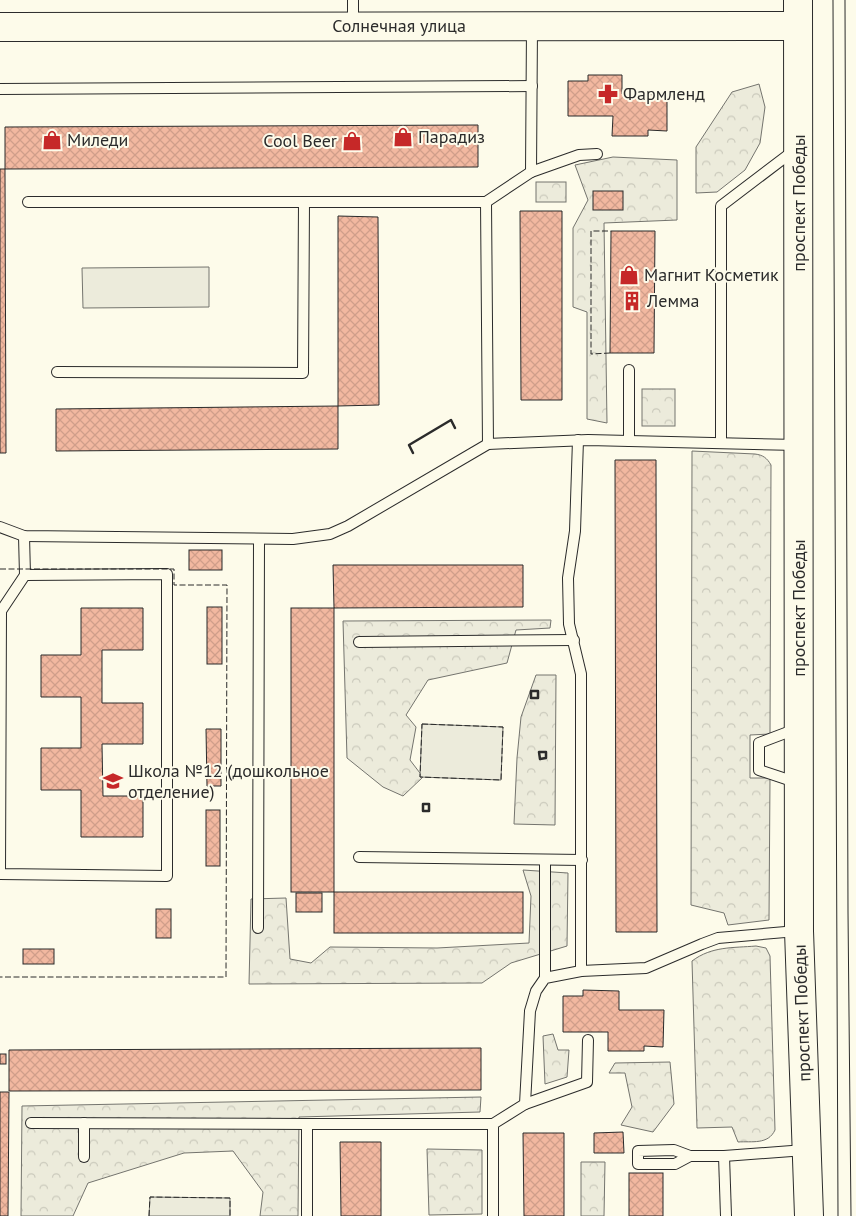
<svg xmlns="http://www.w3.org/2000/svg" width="856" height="1216" font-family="'PT Sans',sans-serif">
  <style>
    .forest { fill: url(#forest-crowns); stroke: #74746e }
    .pitch { fill: #ecebdb; stroke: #74746e }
    .building { fill: url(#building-cross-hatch); stroke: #2b2b2b }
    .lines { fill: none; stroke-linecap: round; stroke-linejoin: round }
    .lane-casing { stroke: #2b2b2b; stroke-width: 12 }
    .secondary-casing { stroke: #2b2b2b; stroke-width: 30 }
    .primary-casing { stroke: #2b2b2b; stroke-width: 30 }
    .lane { stroke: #fdfbea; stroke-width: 10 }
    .secondary { stroke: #fdfbea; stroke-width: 28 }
    .primary { stroke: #fdfbea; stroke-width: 28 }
    .tram { stroke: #2b2b2b; stroke-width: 1 }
    .fence { stroke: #2b2b2b; stroke-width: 1; stroke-dasharray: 6 2.5; stroke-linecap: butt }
    .wall { stroke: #2b2b2b; stroke-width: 2.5 }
    .labels { text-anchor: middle; stroke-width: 4; stroke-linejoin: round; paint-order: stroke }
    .street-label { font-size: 18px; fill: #2b2b2b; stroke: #fdfbea }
    .poi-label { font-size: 18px; fill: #2b2b2b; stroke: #fdfbea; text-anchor: start }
  </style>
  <defs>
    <pattern id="forest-crowns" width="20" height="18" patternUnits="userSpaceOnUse" patternTransform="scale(1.25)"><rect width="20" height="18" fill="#ecebdb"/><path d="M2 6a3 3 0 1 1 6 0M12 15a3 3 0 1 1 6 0" fill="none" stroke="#cbcabc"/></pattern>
    <pattern id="building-cross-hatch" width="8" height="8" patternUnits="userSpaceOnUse" patternTransform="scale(1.25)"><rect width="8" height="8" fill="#f2b8a0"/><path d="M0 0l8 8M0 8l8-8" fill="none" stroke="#d09e8a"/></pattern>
  </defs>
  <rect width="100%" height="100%" fill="#fdfbea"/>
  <g class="forest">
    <polygon points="759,84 765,107 760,143 745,170 717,192 696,193 696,147 732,92"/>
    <polygon points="613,157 677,160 677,220 604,223 607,423 587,419 587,312 573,307 573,228 588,200 575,165"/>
    <rect x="536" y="182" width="30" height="20"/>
    <rect x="642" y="389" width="33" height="37"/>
    <path d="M 692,451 L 755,454 C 763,455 767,458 771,465 L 770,734 L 750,735 L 750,778 L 770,778 L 769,920 L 728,925 L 724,913 L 691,905 Z"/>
    <polygon points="551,620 550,628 516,630 507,663 428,680 406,715 416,727 410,760 423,777 403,796 383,787 347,758 343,621"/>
    <polygon points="536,675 556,675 555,825 514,824 517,758 521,717"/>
    <polygon points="523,870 568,873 567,946 511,963 482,983 249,984 251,899 286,898 290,959 311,963 330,947 437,948 529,943 531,896"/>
    <path d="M 756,946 L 766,948 L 770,956 L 775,1130 C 768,1145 752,1141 738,1142 L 732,1127 L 697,1128 L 692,961 C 712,946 733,948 756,946 Z"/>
    <polygon points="553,1034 558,1050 569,1050 567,1077 545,1084 543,1036"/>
    <polygon points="670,1062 674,1104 653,1132 621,1125 632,1107 625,1073 609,1073 615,1063"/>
    <polygon points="481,1097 480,1112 299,1117 298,1216 260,1216 263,1192 233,1151 184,1153 88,1183 73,1216 21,1216 22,1106"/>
    <polygon points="427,1149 482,1150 482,1214 429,1215"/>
    <polygon points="581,1162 605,1162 604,1216 581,1216"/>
  </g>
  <g class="pitch">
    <polygon points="209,267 209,307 83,308 82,268"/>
    <polygon points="422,724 503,727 501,780 420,777"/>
    <polygon points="150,1197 230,1198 230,1216 149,1216"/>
  </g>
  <g class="building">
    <polygon points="588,75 622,75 622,94 667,95 667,131 648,130 648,136 612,136 613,116 568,116 568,81 588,81"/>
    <polygon points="478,125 478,167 5,169 5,127"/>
    <polygon points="0,169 5,169 6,453 0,453"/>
    <rect x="593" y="191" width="30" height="19"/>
    <polygon points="520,211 562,211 562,400 521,400"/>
    <polygon points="338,216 378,217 379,405 338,406"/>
    <polygon points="611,231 655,231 654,353 610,353"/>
    <polygon points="338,406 338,449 56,451 56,409"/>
    <polygon points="615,460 656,460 657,932 616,932"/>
    <rect x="189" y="550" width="33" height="20"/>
    <polygon points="333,565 523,565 523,607 334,608"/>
    <rect x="207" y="607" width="15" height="57"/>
    <polygon points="81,608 143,608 143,650 102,650 102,703 143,703 143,744 102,744 103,796 143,796 143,837 81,837 81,790 41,790 41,748 81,748 81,697 41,697 41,655 81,655"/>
    <rect x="291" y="608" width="43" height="284"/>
    <polygon points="206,729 221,729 221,786 207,786"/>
    <rect x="206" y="810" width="14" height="56"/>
    <rect x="334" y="892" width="189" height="41"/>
    <rect x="296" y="893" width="26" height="19"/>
    <rect x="156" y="909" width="15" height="29"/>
    <rect x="23" y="949" width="31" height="15"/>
    <polygon points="583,990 619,991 619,1010 664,1010 663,1047 644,1046 644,1051 608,1051 608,1032 563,1032 563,996 583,996"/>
    <polygon points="481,1048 481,1090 9,1091 9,1050"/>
    <rect x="0" y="1054" width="6" height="10"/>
    <polygon points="0,1092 9,1092 8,1216 0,1216"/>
    <polygon points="623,1132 624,1153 594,1153 594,1133"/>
    <polygon points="523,1133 564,1133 564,1216 524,1216"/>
    <polygon points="340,1142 381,1142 381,1216 341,1216"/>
    <rect x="629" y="1173" width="34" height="43"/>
  </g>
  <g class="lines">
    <defs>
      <g id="lane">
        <polyline points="353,0 353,25"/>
        <polyline points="0,89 532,86"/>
        <polyline points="531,172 579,155 597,154"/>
        <polyline points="28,202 486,202 531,172 532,27"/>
        <polyline points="486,202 488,444"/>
        <polyline points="57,372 303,373 304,202"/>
        <polyline points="578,440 575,531 568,578 569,624 581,674 581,971"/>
        <polyline points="629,441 629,370"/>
        <polyline points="721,443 721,206 796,149"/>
        <polyline points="0,527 24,536 293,539 330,534 348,526 488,444 588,440 798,445"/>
        <polyline points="24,536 25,575 1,611 0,874 167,876 167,574 25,575"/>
        <polyline points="359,642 574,640"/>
        <polyline points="796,729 759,743 759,770 798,783"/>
        <polyline points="359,857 582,860"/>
        <polyline points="545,860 545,978"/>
        <polyline points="258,928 259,539"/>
        <polyline points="525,1104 587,1082 588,1040"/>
        <polyline points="31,1123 307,1124 493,1124"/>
        <polyline points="84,1123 84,1157"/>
        <polyline points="307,1124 307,1216"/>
        <polyline points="690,1156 674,1150 638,1151 638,1164 675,1164 690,1156 724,1156 805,1150"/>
        <polyline points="724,1156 726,1216"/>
        <polyline points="493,1216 493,1124 525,1104 530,1011 536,991 545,978 581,971 646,968 702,944 718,938 797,931"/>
      </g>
      <polyline id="secondary" points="0,27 798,26"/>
      <polyline id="primary" points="798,0 799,931 809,1216"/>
    </defs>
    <use href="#lane" class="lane-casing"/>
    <use href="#secondary" class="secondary-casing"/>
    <use href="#primary" class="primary-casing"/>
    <use href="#lane" class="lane"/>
    <use href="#secondary" class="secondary"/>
    <use href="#primary" class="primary"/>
    <g class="tram">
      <polyline points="833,0 838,1216"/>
      <polyline points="845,0 848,912 851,1216"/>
    </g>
    <g class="fence">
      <polyline points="610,353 591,354 591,231 611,231"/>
      <polyline points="0,569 174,569 174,585 227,585 226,977 0,977"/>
      <polygon points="422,724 503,727 501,780 420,777"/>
      <polyline points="149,1216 150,1197 230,1198 230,1216"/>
    </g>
    <g class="wall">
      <polyline points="413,453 409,445 451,420 455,428"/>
      <rect x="531" y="691" width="7" height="7"/>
      <polygon points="539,752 546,752 546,758 540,759"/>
      <rect x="423" y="804" width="6" height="7"/>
    </g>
  </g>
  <defs>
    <symbol id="pharmacy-bare" viewBox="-9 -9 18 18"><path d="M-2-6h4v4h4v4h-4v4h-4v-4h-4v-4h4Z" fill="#c62828" stroke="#fdfbea" stroke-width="2.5" paint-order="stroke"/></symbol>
    <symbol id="shop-bare" viewBox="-9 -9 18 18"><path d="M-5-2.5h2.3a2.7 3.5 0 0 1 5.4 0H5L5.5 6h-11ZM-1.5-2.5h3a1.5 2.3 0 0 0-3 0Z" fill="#c62828" stroke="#fdfbea" stroke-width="2.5" paint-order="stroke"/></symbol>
    <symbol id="building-bare" viewBox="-9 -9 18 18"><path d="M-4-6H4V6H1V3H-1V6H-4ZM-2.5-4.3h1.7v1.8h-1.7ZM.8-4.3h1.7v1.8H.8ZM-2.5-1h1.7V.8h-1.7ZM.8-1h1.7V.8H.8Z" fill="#c62828" stroke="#fdfbea" stroke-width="2.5" paint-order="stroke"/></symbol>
    <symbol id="school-bare" viewBox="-9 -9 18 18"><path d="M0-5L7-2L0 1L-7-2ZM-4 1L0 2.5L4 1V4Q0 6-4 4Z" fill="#c62828" stroke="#fdfbea" stroke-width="2.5" paint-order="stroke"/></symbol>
  </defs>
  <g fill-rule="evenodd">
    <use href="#pharmacy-bare" x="594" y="80" width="28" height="28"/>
    <use href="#shop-bare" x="389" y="123" width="28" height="28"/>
    <use href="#shop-bare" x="38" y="126" width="28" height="28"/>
    <use href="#shop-bare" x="338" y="127" width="28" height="28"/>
    <use href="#shop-bare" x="615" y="261" width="28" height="28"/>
    <use href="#building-bare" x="618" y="287" width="28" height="28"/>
    <use href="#school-bare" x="99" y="767" width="28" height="28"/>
  </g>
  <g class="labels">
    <g class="street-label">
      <text x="399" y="32">Солнечная улица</text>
      <text transform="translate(799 203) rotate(-90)" y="6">проспект Победы</text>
      <text transform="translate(799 608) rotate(-90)" y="6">проспект Победы</text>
      <text transform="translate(802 1013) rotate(-92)" y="6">проспект Победы</text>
    </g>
    <g class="poi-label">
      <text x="623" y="100">Фармленд</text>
      <text x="418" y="143">Парадиз</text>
      <text x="67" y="146">Миледи</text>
      <text x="337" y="147" text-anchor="end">Cool Beer</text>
      <text x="644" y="281">Магнит Косметик</text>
      <text x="647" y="307">Лемма</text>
      <text x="128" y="777">Школа №12 (дошкольное<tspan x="128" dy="21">отделение)</tspan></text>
    </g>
  </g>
</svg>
